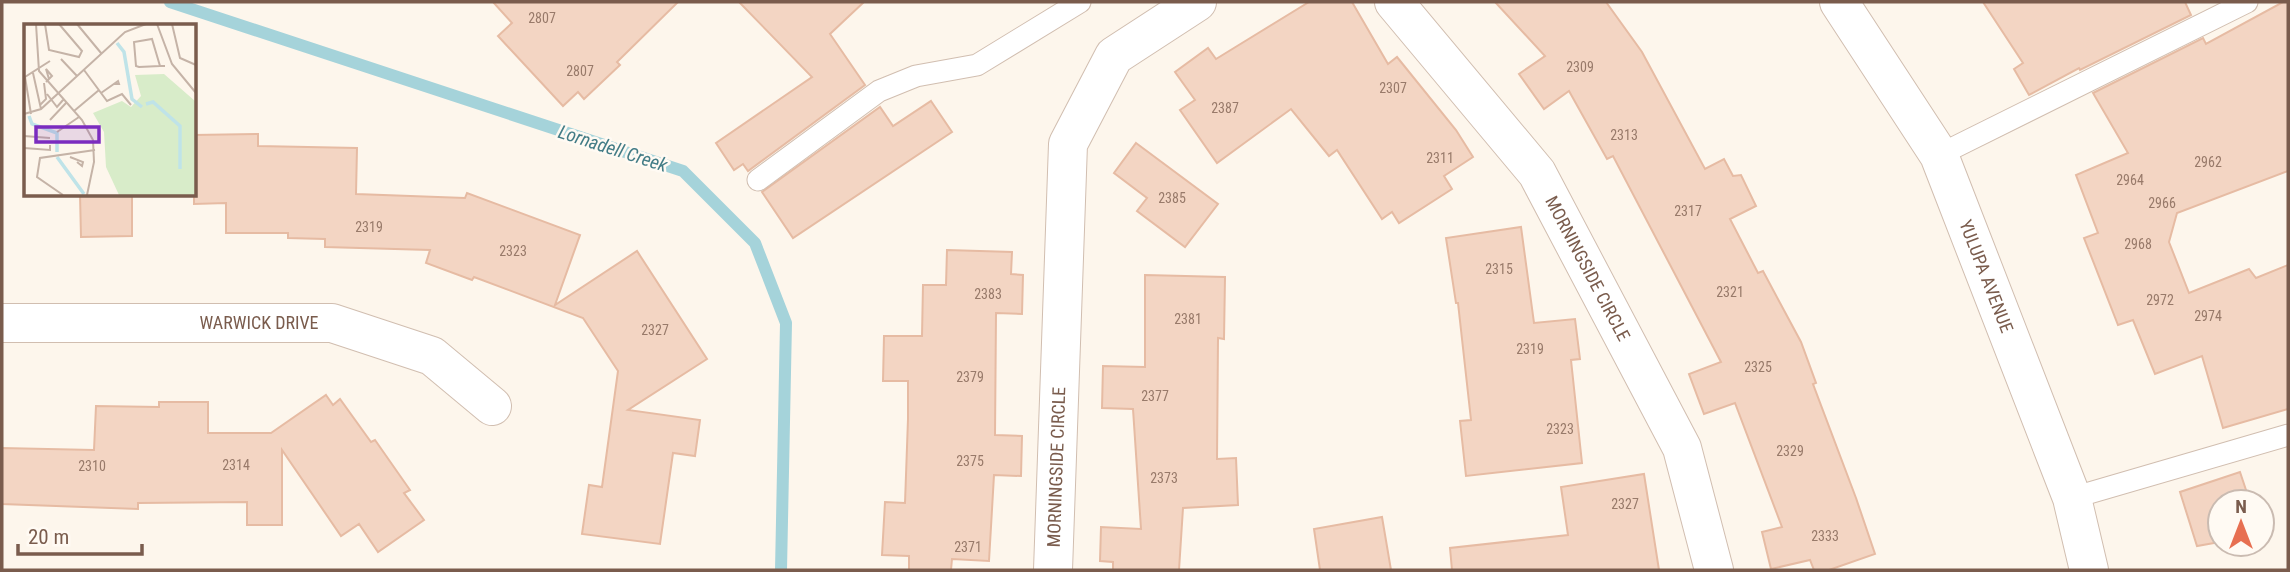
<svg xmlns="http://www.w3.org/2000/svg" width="2290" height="572" font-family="'Roboto Condensed',sans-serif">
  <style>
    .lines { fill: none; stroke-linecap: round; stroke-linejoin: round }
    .stream { stroke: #a5d3da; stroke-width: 12 }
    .building { fill: #f3d5c3; stroke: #e6bba3; stroke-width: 2 }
    .service-casing { stroke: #d1beb0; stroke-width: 23 }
    .minor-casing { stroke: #d1beb0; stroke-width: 40 }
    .tertiary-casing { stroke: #d1beb0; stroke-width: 40 }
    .service { stroke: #fff; stroke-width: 21 }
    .minor { stroke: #fff; stroke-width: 38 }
    .tertiary { stroke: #fff; stroke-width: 38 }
    .labels { text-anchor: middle; stroke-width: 5; stroke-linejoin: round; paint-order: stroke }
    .number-label { font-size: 14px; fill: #987a6a }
    .street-label { font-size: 18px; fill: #7a5c4d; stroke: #fffaf3 }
    .water-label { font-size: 19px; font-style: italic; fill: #437c86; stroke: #fffaf3 }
    .inset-river { fill: none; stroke: #bfe3e8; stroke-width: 3.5 }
    .inset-road { fill: none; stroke: #c5b3a7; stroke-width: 2 }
    .view { fill: #7b2cbf; fill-opacity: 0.15; stroke: #7b2cbf; stroke-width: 3.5 }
    .inset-edge { fill: none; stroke: #7a5c4d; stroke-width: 3.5 }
  </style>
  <rect width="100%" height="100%" fill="#fdf6ec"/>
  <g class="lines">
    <polyline class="stream" points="170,2 683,171 755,243 786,323 781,570"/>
  </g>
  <g class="building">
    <polygon points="493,2 678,2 617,62 620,65 584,99 578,92 563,106 498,36 512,23"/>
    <polygon points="739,2 864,2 830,34 865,85 748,171 743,164 734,170 716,143 812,77"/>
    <polygon points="1309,2 1352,2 1388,64 1397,57 1456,130 1473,157 1444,176 1452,189 1399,223 1392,212 1382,219 1337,150 1329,156 1291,109 1217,163 1180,110 1195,100 1175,72 1208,48 1216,59"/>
    <polygon points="1495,2 1606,2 1642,52 1705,169 1724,159 1733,176 1741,175 1756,206 1730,219 1758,273 1763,271 1801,342 1816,383 1813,384 1856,498 1875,554 1829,570 1814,570 1810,560 1771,569 1762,532 1782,527 1735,403 1704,414 1689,374 1721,362 1613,156 1607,159 1569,91 1544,109 1519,74 1545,56"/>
    <polygon points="1983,2 2185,2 2191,15 2080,70 2079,68 2029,95 2014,69 2023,63"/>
    <polygon points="2283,2 2288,2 2288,171 2177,213 2169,242 2189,293 2249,269 2256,278 2288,265 2288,409 2223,428 2202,356 2155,374 2133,320 2118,325 2084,238 2098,233 2076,175 2128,153 2093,93 2203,38 2206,44"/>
    <polygon points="931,101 952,132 793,238 762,192 880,107 893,126"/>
    <polygon points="258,134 258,146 357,148 356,194 465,198 467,193 580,235 555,305 637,251 707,359 628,410 700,420 695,456 673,453 660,544 582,534 589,485 602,487 618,371 583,318 474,277 472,280 426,263 430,250 325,247 325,239 288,238 288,233 226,233 226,203 194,204 194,135"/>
    <polygon points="1136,143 1218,204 1185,247 1137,211 1147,198 1114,173"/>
    <polygon points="80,194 132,194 132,236 81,237"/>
    <polygon points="1521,227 1534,323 1575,319 1580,359 1571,360 1582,463 1466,476 1460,421 1471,420 1458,303 1456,303 1446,238"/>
    <polygon points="947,250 1012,252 1011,274 1023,275 1022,314 996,313 995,435 1022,436 1021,476 994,475 989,561 952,559 951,570 909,570 909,556 882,555 885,502 905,503 908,419 908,381 883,381 884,336 922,336 923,285 946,285"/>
    <polygon points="1145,275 1225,277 1224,339 1218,338 1217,459 1236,458 1238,505 1183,508 1179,570 1113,570 1113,562 1100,561 1101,527 1141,529 1133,409 1102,408 1103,366 1145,367"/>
    <polygon points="326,395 333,405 340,399 371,442 375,440 410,490 404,493 424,520 378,552 359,524 341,536 282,450 282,525 247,525 247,502 138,503 138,509 2,504 2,448 94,450 96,406 159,407 159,402 208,402 208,433 271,433"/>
    <polygon points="2240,472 2250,502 2220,502 2220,542 2197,546 2180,492"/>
    <polygon points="1644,474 1659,570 1452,570 1450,548 1568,535 1561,487"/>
    <polygon points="1382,517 1391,570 1320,570 1314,529"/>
  </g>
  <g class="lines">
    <defs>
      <g id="service">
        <polyline points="1939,155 2247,2"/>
        <polyline points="758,180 879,91 916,76 977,65 1080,2"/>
        <polyline points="2072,498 2288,435"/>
      </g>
      <g id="minor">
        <path id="s1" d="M 1394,2 L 1537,173 L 1682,448 L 1714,570"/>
        <path id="s2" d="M 2,323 L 332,323 L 432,356 L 492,406"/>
        <path id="s3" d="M 1053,570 L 1068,144 L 1114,56 L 1197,2"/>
      </g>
      <g id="tertiary">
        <path id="s4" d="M 1839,2 L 1939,155 L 2072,498 L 2089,570"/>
      </g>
    </defs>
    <use href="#service" class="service-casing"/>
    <use href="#minor" class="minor-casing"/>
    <use href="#tertiary" class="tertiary-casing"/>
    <use href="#service" class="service"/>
    <use href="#minor" class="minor"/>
    <use href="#tertiary" class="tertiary"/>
  </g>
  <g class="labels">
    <g class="number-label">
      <text x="542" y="23">2807</text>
      <text x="1580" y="72">2309</text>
      <text x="580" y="76">2807</text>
      <text x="1393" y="93">2307</text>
      <text x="1225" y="113">2387</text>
      <text x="1624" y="140">2313</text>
      <text x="1440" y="163">2311</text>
      <text x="2208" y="167">2962</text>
      <text x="2130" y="185">2964</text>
      <text x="1172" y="203">2385</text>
      <text x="2162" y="208">2966</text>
      <text x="1688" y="216">2317</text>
      <text x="369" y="232">2319</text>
      <text x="2138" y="249">2968</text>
      <text x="513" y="256">2323</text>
      <text x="1499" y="274">2315</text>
      <text x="1730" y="297">2321</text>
      <text x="988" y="299">2383</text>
      <text x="2160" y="305">2972</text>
      <text x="2208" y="321">2974</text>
      <text x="1188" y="324">2381</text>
      <text x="655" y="335">2327</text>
      <text x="1530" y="354">2319</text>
      <text x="1758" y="372">2325</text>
      <text x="970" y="382">2379</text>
      <text x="1155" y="401">2377</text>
      <text x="1560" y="434">2323</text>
      <text x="1790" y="456">2329</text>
      <text x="970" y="466">2375</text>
      <text x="236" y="470">2314</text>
      <text x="92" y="471">2310</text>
      <text x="1164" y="483">2373</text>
      <text x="1625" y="509">2327</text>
      <text x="1825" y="541">2333</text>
      <text x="968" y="552">2371</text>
    </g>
    <g class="street-label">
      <text dy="6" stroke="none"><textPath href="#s1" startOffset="331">MORNINGSIDE CIRCLE</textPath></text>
      <text dy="6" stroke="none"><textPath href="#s4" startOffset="313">YULUPA AVENUE</textPath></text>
      <text dy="6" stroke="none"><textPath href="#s2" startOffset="257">WARWICK DRIVE</textPath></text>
      <text dy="6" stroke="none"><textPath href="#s3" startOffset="103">MORNINGSIDE CIRCLE</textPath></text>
    </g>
    <g class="water-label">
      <text transform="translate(613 148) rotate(18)" y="7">Lornadell Creek</text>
    </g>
  </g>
  <g transform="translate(24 24)">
    <rect width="172" height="172" fill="#fdf6ec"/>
    <path d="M 140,50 L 171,77 L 171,171 L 95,171 L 82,143 L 80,108 L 69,89 L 98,77 L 107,83 L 117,72 L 111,51 Z" fill="#d8ecc9"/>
    <path class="inset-river" d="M 93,19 L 100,28 L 108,75 L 118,83M 122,80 L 129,78 L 156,102 L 156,145M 5,92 L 8,100 L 33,109 L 33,128M 33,133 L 60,170"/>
    <path class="inset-road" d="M 12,0 L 15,47 L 58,96 L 69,116 L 70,138 L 63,171M 21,0 L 25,26 L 55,33 L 58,27 L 35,0M 53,0 L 77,29M 133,0 L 148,40 L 172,69M 148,0 L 156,34 L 172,41M 37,35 L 53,52M 136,42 L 128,15 L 110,18 L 112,42 L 115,43 L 136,42 L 141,42M 60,46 L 83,77 L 98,70 L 107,81M 9,49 L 17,85M 22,58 L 28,52 L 22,45 L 25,55M 77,69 L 87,62 L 94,57 L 95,60 L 90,60M 23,70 L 33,83 L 39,76M 16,81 L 22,75 L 20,59M 50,87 L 75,66M 0,90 L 17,85 L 101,8 L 122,0M 7,90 L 1,53 L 26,37M 26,96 L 42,79M 33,108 L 55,93M 0,112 L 26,114M 0,124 L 26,126 L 26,121M 46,133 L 59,138 L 58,142 L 53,138M 39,171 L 13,153 L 16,134 L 71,126"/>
    <path class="view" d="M 12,103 L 75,103 L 75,118 L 12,118 Z"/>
    <rect width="172" height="172" class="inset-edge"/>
  </g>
  <rect width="2290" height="572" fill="none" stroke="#7a5c4d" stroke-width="7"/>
  <g transform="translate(2241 523)"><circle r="33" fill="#fffaf3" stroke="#cabbb1" stroke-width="2"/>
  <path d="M0-5L12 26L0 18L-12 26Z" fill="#e76f51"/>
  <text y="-10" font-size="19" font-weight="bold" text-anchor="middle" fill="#7a5c4d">N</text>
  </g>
  <path d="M18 544v10h124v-10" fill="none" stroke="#7a5c4d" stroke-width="3.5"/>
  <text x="28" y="544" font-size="21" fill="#7a5c4d" stroke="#fffaf3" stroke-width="5" paint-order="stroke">20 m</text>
</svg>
